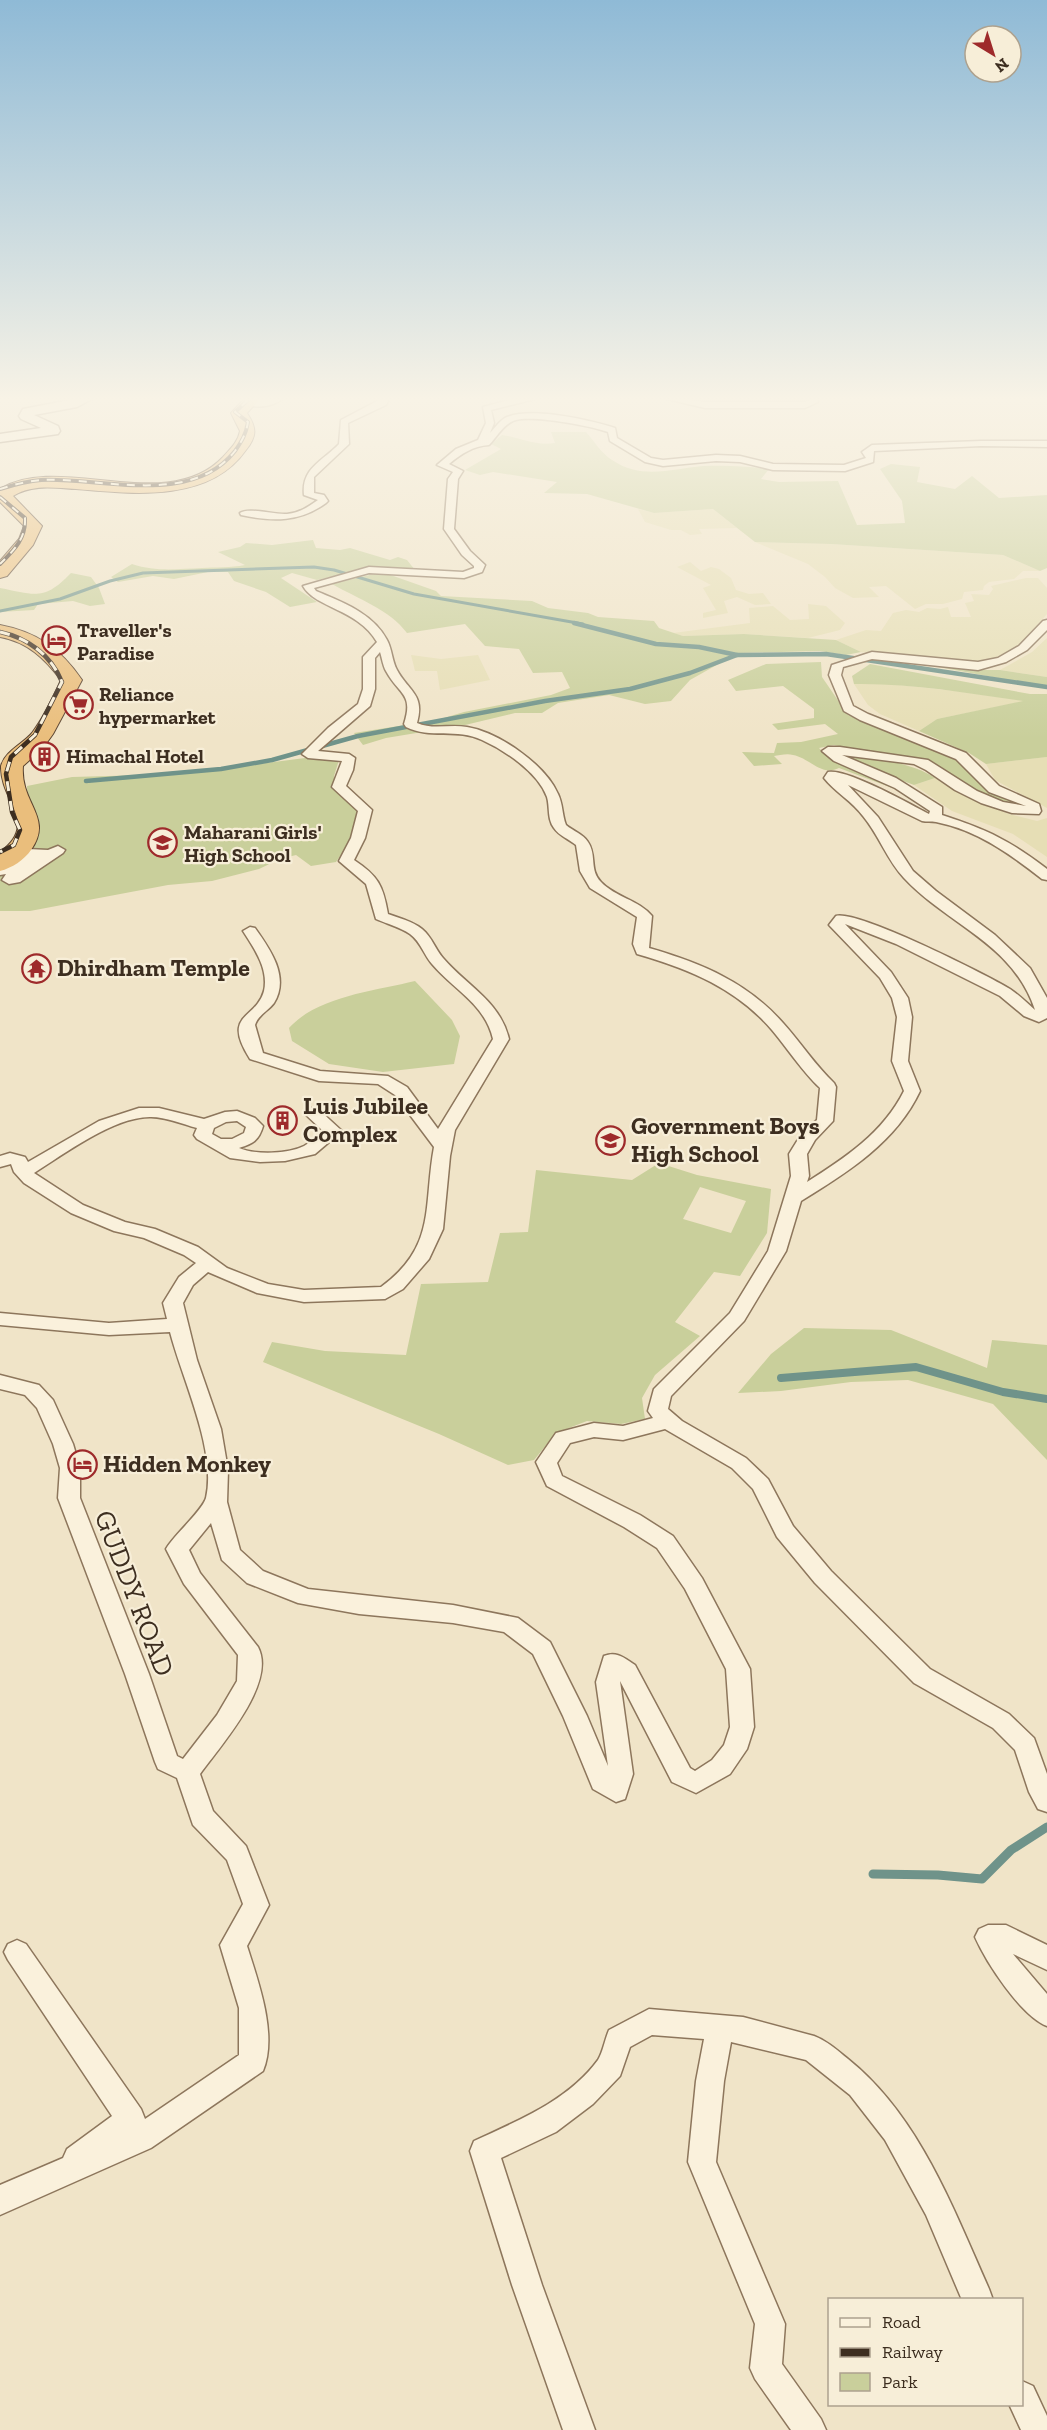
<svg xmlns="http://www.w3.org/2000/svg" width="1047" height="2430" font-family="'Zilla Slab',serif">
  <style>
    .farmland { fill: #e6deb5 }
    .green { fill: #c9cf9b; fill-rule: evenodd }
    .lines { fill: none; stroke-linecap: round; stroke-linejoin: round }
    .stream-far3 { stroke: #6f938a; stroke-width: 3 }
    .stream-far2 { stroke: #6f938a; stroke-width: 4.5 }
    .stream-far1 { stroke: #6f938a; stroke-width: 8 }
    .stream { stroke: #6f938a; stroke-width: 9 }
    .minor-casing { stroke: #8d765c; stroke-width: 3 }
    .secondary-casing { stroke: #6f573f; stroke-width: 3 }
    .trunk-casing { stroke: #5b4430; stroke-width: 2 }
    .minor { fill: #faf1dc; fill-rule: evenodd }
    .secondary { fill: #faf1dc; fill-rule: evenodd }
    .trunk { fill: #eabe7c; fill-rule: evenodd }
    .rail-far1-casing { stroke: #3d2e20; stroke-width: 4 }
    .rail-casing { stroke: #3d2e20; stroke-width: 4.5 }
    .rail-far1 { stroke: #f7eed8; stroke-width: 2; stroke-dasharray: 8; stroke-linecap: butt }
    .rail { stroke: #f7eed8; stroke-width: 3; stroke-dasharray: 10; stroke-linecap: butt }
    .labels { text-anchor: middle; stroke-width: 4.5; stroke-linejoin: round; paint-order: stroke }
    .far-poi-label { font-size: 20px; font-weight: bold; fill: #3d2e20; stroke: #f7eed8; text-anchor: start }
    .poi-label { font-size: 24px; font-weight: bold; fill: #3d2e20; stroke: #f7eed8; text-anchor: start }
    .near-street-label { font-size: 28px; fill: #3d2e20; stroke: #f7eed8 }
  </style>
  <rect width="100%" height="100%" fill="#f0e4c8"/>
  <g class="farmland">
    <polygon points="638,509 654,513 713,509 737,528 699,529 702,534 690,535 681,530 671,530 645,522"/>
    <polygon points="755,542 831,544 1003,555 1040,571 1023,571 1014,579 989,582 984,586 983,590 964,592 962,599 943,604 926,604 915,609 886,586 869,587 879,597 853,598 835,588 825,577 808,564"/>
    <polygon points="690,562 701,571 711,567 719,569 731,578 736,590 749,594 763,593 771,604 755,605 737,597 724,601 728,613 703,618 703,613 716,610 703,588 711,585 677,567"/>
    <polygon points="1026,578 1038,578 1047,588 1047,614 1017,648 997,660 976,665 861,652 836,640 866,630 881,631 893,613 906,610 919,612 927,608 940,609 948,607 951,617 971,617 965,603 974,601 971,594 989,595 993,589 991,586"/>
    <polygon points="808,604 826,606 845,623 840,630 808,638 744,634 683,636 673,633 750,623 749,608 773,606 790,620 809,619"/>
    <polygon points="1047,638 1047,677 1000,670 1032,652"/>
    <polygon points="411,655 441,659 478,655 490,680 440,690 437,671 415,671"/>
    <polygon points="881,683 955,691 1026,701 937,719 919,731 880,714 868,705 854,684"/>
    <polygon points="1047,757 1047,808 995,780 986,764"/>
    <polygon points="935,778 963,795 1009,814 1037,821 1047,818 1047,857 1013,834 952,811 914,785"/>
  </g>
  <g class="green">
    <path d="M 551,432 L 586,432 C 594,441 602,454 612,460 C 642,480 671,469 703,466 C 725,465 747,466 769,469 L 761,479 L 779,482 L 838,481 L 857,525 L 905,523 L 902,501 L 880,469 L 891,464 L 920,467 L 917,482 L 955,489 L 972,476 L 999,498 L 1047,495 L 1047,568 L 1040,571 L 1003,555 L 831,544 L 755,542 L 713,509 L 654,513 L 587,494 L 544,493 L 557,482 L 493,472 L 480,475 L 465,470 L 501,449 L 491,444 L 502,435 C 523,438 534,446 555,443 Z"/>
    <path d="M 313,540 L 316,548 L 340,550 L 350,548 L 390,560 L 398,557 L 407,560 L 415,570 L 364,569 L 317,580 L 292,573 L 281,578 L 317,602 L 290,607 L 266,592 L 234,581 L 228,572 L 208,572 L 174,579 L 153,576 L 118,582 L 111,577 L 132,564 C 156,572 177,569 202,568 C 217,567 230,568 245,565 L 218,552 L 240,547 L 246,543 L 272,545 Z"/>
    <path d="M 382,572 L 436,591 L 441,596 L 532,601 L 548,608 L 588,613 L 598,617 L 654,621 L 659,628 L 683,636 L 744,634 L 836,640 L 861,652 L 846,655 L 820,651 L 738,653 L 690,680 L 671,701 L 645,704 L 609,695 L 558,703 L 542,713 L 515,713 L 465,725 L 386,738 L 363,745 L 354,733 L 437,720 L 464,712 L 551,695 L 570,688 L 562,672 L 533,673 L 519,649 L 485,646 L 465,624 L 407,633 C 389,609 358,599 332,584 Z"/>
    <path d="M 71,573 L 91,577 L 99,588 L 105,604 L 90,606 L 73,601 L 38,604 L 34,610 L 0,612 L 0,588 C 36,595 44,601 71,573 Z"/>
    <polygon points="906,661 967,670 1000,670 1047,677 1047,685 1035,685"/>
    <path d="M 821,662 L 822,677 L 848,715 L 960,762 L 992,793 L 1027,807 L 1021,809 L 979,793 L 930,761 L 902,756 L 875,754 L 834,745 L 819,748 L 831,760 L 896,785 L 925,804 L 914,802 L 895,789 L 839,768 C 821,777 810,758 793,755 C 788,753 779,755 774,756 L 782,764 L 754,766 L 742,752 L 774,753 L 777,743 L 801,742 L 838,734 L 825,724 L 778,730 L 772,724 L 814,718 L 814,709 L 783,686 L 736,691 L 728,680 L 766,664 Z"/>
    <path d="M 870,664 L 1030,694 L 1047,694 L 1047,757 L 986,764 L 969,753 L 919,731 L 937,719 L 1023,701 C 967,693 911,683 854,684 L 852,676 Z"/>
    <path d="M 839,757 C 867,756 912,762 935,778 L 914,785 Z"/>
    <polygon points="305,758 339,760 334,776 334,788 360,812 348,844 336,862 311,866 296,855 280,859 259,869 212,881 168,885 30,911 0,911 0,872 29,850 27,786 72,777 181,774"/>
    <path d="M 415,981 L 452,1020 L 460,1036 L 454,1064 L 383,1072 L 329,1064 L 292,1041 L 289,1028 C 318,996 375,991 415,981 Z"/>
    <path d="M 659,1163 L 697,1175 L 771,1189 L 767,1233 L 740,1276 L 714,1272 L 675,1322 L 700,1336 L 655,1375 L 642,1398 L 645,1419 L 621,1424 L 587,1421 L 556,1433 L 534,1460 L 508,1465 L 439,1434 L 263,1362 L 272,1342 L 325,1351 L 406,1355 L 421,1284 L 488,1282 L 500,1233 L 528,1232 L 536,1170 L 632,1180 ZM 700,1187 L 746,1201 L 731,1233 L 683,1219 Z"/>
    <polygon points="804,1328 891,1330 987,1368 992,1340 1047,1345 1047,1460 993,1404 908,1380 851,1382 781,1391 738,1393 771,1354"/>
  </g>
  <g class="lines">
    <polyline class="stream-far3" points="0,611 60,599 110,581 143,573 314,567 334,570 414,594 583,624"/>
    <g class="stream-far2">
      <polyline points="574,623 656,644 699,647 737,655"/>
      <polyline points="86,781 221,769 272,760 358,736 545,701 630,689 690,673 737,655 826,654 1047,687"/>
    </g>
    <polyline class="stream-far1" points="781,1378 916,1367 1003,1392 1047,1399"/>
    <polyline class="stream" points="873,1874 938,1875 982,1879 1011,1850 1047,1827"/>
    <defs>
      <g id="minor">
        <path d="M 282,399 C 273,407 254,409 244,403 L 248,400 Z"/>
        <path d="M 381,399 L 389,399 L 386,405 L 348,423 L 349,444 L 314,477 L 314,493 L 324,495 L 328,501 L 326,503 C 300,522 273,522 241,515 L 240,513 C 248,507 275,515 287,514 C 299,513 308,507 318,500 L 304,495 C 301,468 323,461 339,444 L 341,420 Z"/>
        <path d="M 513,399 L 535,399 L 491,410 L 494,423 L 490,433 C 495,428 500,420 507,417 C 533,407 589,420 615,428 L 617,438 L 651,458 L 663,460 L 716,455 L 740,456 L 773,464 L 844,465 L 866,458 L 862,452 L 872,445 L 981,441 L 1047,441 L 1047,447 L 981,446 L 874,451 L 873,462 L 845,471 L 773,470 L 740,462 L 716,461 L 663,466 L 645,462 L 610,441 L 608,432 C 590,426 529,414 513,421 C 503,425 496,438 489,445 C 473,446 461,454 449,464 L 463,471 L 458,479 L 454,529 L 470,551 L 485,565 L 482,572 L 464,578 L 369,573 L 314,588 L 316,591 C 342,602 373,613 387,640 C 392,649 392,661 397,670 C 409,692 425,694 417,723 C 432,730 450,724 467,727 C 498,732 545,764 558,794 C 563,804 562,815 566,825 C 573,831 583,834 588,842 C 597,855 589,870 601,882 C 615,897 639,900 652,916 L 649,948 C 701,963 747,982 783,1023 C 801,1043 815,1065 834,1083 L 836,1087 L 833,1121 L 815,1140 L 807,1154 L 809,1176 L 807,1182 C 845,1158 883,1133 904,1091 L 892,1061 L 897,1017 L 892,998 L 880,978 L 829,925 L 836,916 C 858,910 985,974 1010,989 C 1019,995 1027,1003 1035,1010 C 1013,943 948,925 904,878 C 887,860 879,835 863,816 C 852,801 835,792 824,778 L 828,772 C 846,768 910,804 929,814 L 930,811 L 895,788 L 834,761 L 822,751 L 828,747 L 840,747 L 928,760 L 977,791 L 1003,802 L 1026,806 L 989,792 L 956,759 L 860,720 L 844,711 L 829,675 L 832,665 L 872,652 L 978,662 L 998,658 L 1019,646 L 1043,621 L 1047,620 L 1047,630 L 1027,650 L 1006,662 L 978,670 L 872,659 L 843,667 L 841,675 L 853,706 L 868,714 L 966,753 L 999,786 L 1039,804 L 1041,811 L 1039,814 L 1012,813 L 981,803 L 955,790 L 926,770 L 914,764 L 842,755 L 896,778 L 942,807 L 942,815 C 988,830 1009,840 1047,869 L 1047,880 L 1042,879 C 1010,854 977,830 936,822 C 931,821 927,822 922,821 L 848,785 L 878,817 L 913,871 L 936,891 L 995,935 L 1030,968 L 1047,998 L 1047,1018 L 1039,1022 L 1024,1016 L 1000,996 L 896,944 L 845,924 L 891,972 L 908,998 L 912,1017 L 908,1061 L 920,1091 C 896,1142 848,1172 801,1201 L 786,1251 L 744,1321 L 671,1396 L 668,1409 L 682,1421 L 746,1458 L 768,1479 L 793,1526 L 831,1571 L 930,1669 L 1009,1714 L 1034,1738 L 1047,1774 L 1047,1812 L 1038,1809 L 1029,1792 L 1015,1750 L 993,1728 L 914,1683 L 815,1583 L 777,1537 L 753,1489 L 732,1468 L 665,1429 L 623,1440 L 594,1437 L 570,1443 L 557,1463 L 562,1476 L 640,1515 L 673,1536 L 702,1578 L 750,1669 L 754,1727 L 747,1749 L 730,1774 L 696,1793 L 672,1782 L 620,1681 L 633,1774 L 625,1799 L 616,1802 L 593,1789 L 563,1716 L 533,1654 L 504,1632 L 453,1623 L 359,1614 L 298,1603 L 247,1583 L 222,1560 L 211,1523 L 189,1550 L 200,1573 L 258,1647 C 277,1683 221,1745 200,1774 L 213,1811 L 246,1846 L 269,1905 L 247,1946 C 258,1981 278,2035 263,2071 L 151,2148 L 0,2215 L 0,2185 L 63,2158 L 67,2149 L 112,2116 L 8,1960 L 4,1952 L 8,1944 L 17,1940 L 26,1944 L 141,2109 L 145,2119 L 239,2055 L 239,2008 L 220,1945 L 243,1904 L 227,1860 L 193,1825 L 177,1778 L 158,1769 L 155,1762 L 125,1674 L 58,1498 L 60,1468 L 53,1444 L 37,1408 L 25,1395 L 0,1389 L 0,1375 L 39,1385 L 53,1400 L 73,1444 L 80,1468 L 80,1498 L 149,1674 L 177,1756 L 183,1759 L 217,1715 L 237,1681 L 238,1655 L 184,1584 L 166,1549 C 174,1535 202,1511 206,1498 C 217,1450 182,1379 170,1332 L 109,1335 L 0,1325 L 0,1313 L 109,1323 L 167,1319 L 163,1303 L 179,1277 L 196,1263 L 184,1255 L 144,1238 L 114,1231 L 71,1213 L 24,1183 L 14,1172 L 11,1164 L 0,1167 L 0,1156 L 10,1153 L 25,1157 L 28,1162 L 99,1121 L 139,1108 L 159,1108 L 204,1119 L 225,1112 L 237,1111 L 255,1118 L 263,1126 C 259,1140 253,1144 239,1148 C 255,1155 288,1154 304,1146 C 311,1142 317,1136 323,1131 L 304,1113 L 312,1108 L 318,1109 L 342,1131 L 315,1154 L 285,1161 L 260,1162 L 230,1158 L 197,1139 L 194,1135 L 197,1128 C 182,1124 166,1117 151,1117 C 115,1116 64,1154 34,1173 L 83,1205 L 125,1222 L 155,1229 L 198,1247 L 227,1268 L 268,1284 L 304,1290 L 381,1287 C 437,1246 423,1206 434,1147 L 395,1095 L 378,1084 L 319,1081 L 250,1059 C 221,1013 256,1020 264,991 C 269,969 254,948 243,931 L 250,927 L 255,928 C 270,949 290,977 274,1003 C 268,1011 258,1015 255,1025 L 263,1053 L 320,1071 L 388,1076 L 407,1087 L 438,1129 L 493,1039 C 485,1004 454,990 432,964 C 424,955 421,942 410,934 C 400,927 387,924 376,919 L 366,884 L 339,861 L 351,838 L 358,811 L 332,787 L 342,761 L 308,758 L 302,754 L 328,728 L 358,704 L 363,689 L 363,657 L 377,642 C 358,609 315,608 303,586 L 369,567 L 463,572 L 474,568 L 474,566 L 462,555 L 444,529 L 448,479 L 453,472 L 437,465 L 456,449 L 478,440 L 486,423 L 483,407 ZM 380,652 C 382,658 383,666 386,671 C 399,695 414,693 404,724 L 406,727 C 430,739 457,728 482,740 C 504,750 538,772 547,797 C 550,807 547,819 554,828 C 559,836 569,839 576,845 L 580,871 L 590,888 L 637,917 L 633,944 L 637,954 C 689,969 736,988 772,1030 C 788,1049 802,1071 820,1088 L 817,1120 L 802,1133 L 789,1154 L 791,1176 L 768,1251 L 730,1313 L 654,1389 L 648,1411 L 653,1418 L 623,1426 L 594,1423 L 556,1433 L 536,1462 L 547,1486 L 624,1527 L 657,1548 L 685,1589 L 726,1669 L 730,1727 L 724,1745 L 712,1760 L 695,1771 L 690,1768 L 635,1665 C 624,1658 617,1651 604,1656 L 596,1682 L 608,1766 L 587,1716 L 550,1642 L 518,1618 L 453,1605 L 308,1589 L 263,1571 L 240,1550 L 227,1502 L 228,1470 L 221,1429 L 197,1360 L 183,1303 L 193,1285 L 208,1272 L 257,1293 L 304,1302 L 385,1299 L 403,1289 L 429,1259 L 443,1229 L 450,1156 L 455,1130 L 509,1039 C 500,1001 467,986 443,958 C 435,949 432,937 422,929 C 412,921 399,918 388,914 C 383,885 378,876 354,860 L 365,838 L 372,810 L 346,786 L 353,770 L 355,758 L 349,754 L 318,751 L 370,706 L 375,689 L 375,658 ZM 237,1121 L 246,1127 L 244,1133 L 232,1139 L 221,1139 L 212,1134 L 214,1128 L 226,1122 Z"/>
        <polygon points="667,399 683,399 705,402 804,402 809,401 808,399 816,399 818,402 805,408 705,408"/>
        <polygon points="58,846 65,850 63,853 20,882 9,884 2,880 6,874 0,875 0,865 28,849 48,850"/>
        <path d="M 988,1925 L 1006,1925 L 1047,1945 L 1047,1970 L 1013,1954 L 1047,1994 L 1047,2026 C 1021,2016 986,1962 975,1937 L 979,1929 Z"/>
        <path d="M 649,2009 L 743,2017 L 814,2036 C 827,2041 837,2050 848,2059 C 919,2116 953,2208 989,2289 L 993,2300 L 962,2300 L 926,2215 L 885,2140 L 850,2095 L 806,2060 L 731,2042 L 724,2081 L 716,2162 L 785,2324 L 782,2364 L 821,2419 L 826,2430 L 791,2430 L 755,2379 L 750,2368 L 755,2324 L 688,2162 L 696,2081 L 704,2039 L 652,2035 L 630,2047 L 620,2076 L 593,2104 L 556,2132 L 501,2158 L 542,2285 L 595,2430 L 563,2430 L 512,2285 L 470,2151 L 474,2141 C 517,2121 568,2101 598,2060 C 603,2052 605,2039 609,2030 Z"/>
        <polygon points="1022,2381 1033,2386 1047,2416 1047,2430 1021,2430 1009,2404 1022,2404"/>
      </g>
      <polygon id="secondary" points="75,399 92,399 77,407 34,415 58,426 60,431 58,434 0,442 0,434 41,428 21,419 19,416 23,409"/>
      <g id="trunk">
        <path d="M 244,399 L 260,399 L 247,413 C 257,428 257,436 246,450 C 209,503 133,494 76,489 C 55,488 32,484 13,496 L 42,526 L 33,545 L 7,576 L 0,578 L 0,561 L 19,539 L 24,526 L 0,502 L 0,489 C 59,452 167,516 223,457 C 230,449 238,442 240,431 L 231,413 Z"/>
        <path d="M 0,625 C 37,632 61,649 82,680 L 53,734 L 43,748 L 23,766 C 20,804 54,817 31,850 C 24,860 12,868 0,871 L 0,852 C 40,823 0,802 1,766 C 5,751 23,744 32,733 C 44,717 53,698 61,680 C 45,659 28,642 0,637 Z"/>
      </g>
    </defs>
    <use href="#minor" class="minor-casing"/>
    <use href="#secondary" class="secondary-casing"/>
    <use href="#trunk" class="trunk-casing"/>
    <use href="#minor" class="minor"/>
    <use href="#secondary" class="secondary"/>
    <use href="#trunk" class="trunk"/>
    <defs>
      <g id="rail-far1">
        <path d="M 0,489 C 13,485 27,481 41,480 C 101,477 191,507 235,451 C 242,441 246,434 248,422 L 235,412 L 249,399"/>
        <path d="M 0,497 L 25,518 C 26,539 14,550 0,564"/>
      </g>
      <path id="rail" d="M 0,632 C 28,638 51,655 62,682 L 35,735 L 11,757 L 6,774 L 12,812 L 20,830 L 14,845 L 0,852"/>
    </defs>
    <use href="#rail-far1" class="rail-far1-casing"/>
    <use href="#rail" class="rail-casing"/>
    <use href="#rail-far1" class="rail-far1"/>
    <use href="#rail" class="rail"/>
  </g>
  <linearGradient id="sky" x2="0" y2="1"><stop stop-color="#8fbad6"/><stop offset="0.54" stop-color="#f8f3e6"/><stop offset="1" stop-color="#f8f3e6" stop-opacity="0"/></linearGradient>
  <rect width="1047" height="739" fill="url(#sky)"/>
  <defs>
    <symbol id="hotel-ring" viewBox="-11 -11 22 22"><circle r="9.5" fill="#f7eed8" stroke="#9e2a2b" stroke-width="1.5"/><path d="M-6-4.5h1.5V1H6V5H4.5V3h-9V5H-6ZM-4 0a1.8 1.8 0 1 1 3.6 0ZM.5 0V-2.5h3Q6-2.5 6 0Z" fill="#9e2a2b"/></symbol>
    <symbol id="supermarket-ring" viewBox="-11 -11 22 22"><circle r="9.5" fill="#f7eed8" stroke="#9e2a2b" stroke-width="1.5"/><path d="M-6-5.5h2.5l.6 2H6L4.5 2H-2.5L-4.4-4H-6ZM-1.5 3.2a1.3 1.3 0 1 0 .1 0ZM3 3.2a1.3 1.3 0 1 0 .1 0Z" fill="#9e2a2b"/></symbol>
    <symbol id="building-ring" viewBox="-11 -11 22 22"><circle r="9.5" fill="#f7eed8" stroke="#9e2a2b" stroke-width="1.5"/><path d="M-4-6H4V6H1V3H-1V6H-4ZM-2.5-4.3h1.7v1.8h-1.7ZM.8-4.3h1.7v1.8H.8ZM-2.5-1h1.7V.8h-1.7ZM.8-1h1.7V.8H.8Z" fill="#9e2a2b"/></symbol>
    <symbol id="school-ring" viewBox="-11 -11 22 22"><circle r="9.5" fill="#f7eed8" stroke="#9e2a2b" stroke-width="1.5"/><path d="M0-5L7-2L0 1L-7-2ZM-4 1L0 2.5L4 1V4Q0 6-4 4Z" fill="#9e2a2b"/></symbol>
    <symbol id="temple-ring" viewBox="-11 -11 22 22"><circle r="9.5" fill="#f7eed8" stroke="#9e2a2b" stroke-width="1.5"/><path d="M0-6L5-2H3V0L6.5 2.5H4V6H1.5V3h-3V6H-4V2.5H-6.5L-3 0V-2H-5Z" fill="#9e2a2b"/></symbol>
  </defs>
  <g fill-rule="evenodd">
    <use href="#hotel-ring" x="40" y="624" width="33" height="33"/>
    <use href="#supermarket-ring" x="62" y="688" width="33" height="33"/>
    <use href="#building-ring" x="28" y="740" width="33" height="33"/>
    <use href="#school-ring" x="146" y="826" width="33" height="33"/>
    <use href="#temple-ring" x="20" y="952" width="33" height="33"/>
    <use href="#building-ring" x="266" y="1104" width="33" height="33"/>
    <use href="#school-ring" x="594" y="1124" width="33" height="33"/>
    <use href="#hotel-ring" x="66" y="1448" width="33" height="33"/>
  </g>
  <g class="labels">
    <g class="far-poi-label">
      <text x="77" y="637">Traveller's<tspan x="77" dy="23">Paradise</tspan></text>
      <text x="99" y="701">Reliance<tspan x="99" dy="23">hypermarket</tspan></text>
      <text x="66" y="763">Himachal Hotel</text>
      <text x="184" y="839">Maharani Girls'<tspan x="184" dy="23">High School</tspan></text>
    </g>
    <g class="poi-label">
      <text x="57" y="976">Dhirdham Temple</text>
      <text x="303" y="1114">Luis Jubilee<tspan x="303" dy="28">Complex</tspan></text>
      <text x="631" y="1134">Government Boys<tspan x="631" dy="28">High School</tspan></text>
      <text x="103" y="1472">Hidden Monkey</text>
    </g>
    <g class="near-street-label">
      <text transform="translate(135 1593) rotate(69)" y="10">GUDDY ROAD</text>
    </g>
  </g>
  <rect x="828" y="2298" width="195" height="108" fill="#f7eed8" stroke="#ada18e" stroke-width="1.5"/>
  <rect x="840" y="2318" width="30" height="9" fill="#faf1dc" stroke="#ada18e" stroke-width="1.5"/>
  <text x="882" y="2328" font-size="18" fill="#3d2e20">Road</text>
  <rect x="840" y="2348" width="30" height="9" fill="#3d2e20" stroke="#ada18e" stroke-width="1.5"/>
  <text x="882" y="2358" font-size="18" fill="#3d2e20">Railway</text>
  <rect x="840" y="2373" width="30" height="18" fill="#c9cf9b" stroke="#ada18e" stroke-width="1.5"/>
  <text x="882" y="2388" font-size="18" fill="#3d2e20">Park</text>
  <g transform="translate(993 54) rotate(142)"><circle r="28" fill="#f7eed8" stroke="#ada18e" stroke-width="1.5"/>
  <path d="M0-4.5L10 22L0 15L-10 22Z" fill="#9e2a2b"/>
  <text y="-9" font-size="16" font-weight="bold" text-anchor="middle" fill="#3d2e20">N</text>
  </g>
</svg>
